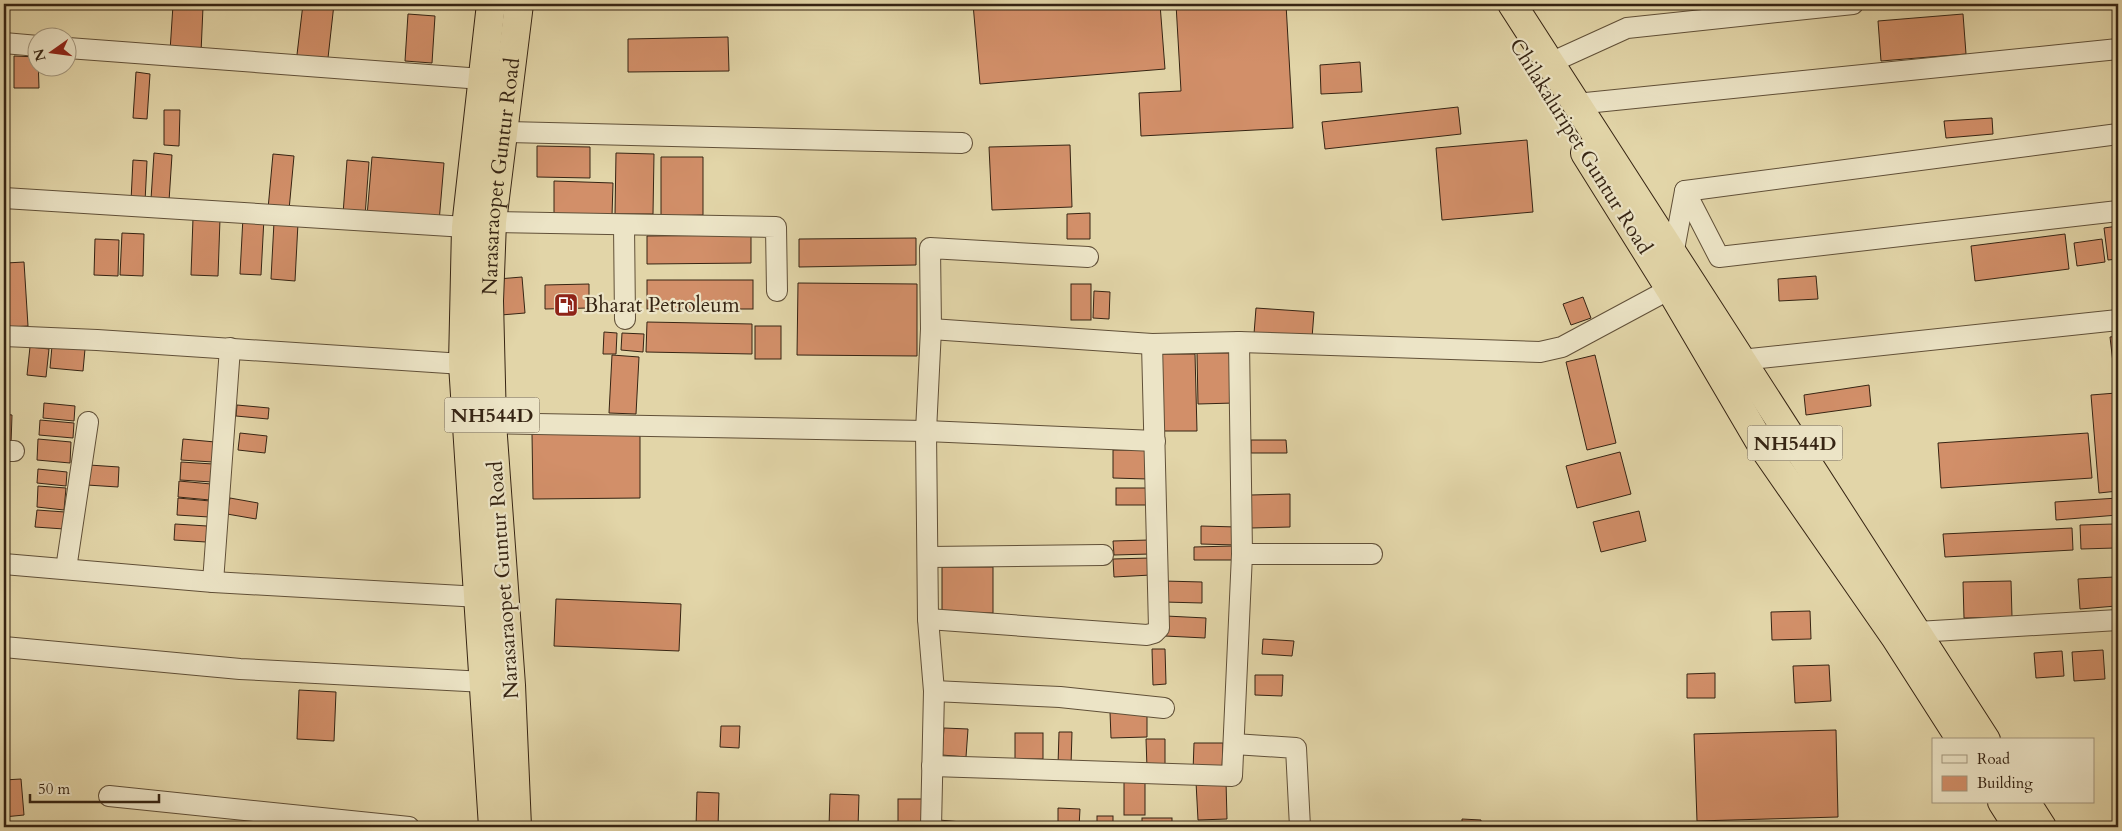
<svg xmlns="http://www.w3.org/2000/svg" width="2122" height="831" font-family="Cardo,serif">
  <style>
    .building { fill: #d28f69; stroke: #362413 }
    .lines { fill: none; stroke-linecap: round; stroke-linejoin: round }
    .street-casing { stroke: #615038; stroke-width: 22 }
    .highway-casing { stroke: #362413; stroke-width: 30 }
    .street { stroke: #ece4c6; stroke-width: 20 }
    .highway { stroke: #e2d5a8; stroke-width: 28 }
    .labels { text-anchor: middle; stroke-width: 4.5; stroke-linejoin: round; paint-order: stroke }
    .shield { fill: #ece4c6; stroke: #6d5e49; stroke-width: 1 }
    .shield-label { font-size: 20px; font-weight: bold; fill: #362413 }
    .street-label { font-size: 21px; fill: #362413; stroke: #ece4c6 }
    .poi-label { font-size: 21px; fill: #362413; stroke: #ece4c6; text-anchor: start }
  </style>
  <rect width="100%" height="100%" fill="#e2d5a8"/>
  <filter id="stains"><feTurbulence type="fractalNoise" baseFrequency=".004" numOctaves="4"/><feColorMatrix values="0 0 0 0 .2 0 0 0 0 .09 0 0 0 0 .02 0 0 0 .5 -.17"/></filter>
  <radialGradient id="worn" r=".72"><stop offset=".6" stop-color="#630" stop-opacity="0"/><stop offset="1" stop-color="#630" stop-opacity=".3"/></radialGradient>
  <g class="building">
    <polygon points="303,4 334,4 327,67 296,63"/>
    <polygon points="973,4 1160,4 1165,69 980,84"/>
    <polygon points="1176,4 1286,4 1293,128 1141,136 1139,93 1181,91"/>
    <polygon points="1648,4 1681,4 1648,7"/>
    <polygon points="173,5 203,7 201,53 170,51"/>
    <polygon points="408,14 435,16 432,63 405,61"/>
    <polygon points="1963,14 1966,54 1881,61 1878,21"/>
    <polygon points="728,37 729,71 628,72 628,39"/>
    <polygon points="14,56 38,57 39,88 14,88"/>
    <polygon points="1360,62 1362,92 1321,94 1320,65"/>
    <polygon points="136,72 150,74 147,119 133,118"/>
    <polygon points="1458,107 1461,134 1325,149 1322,122"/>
    <polygon points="164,110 180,110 179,146 164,145"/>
    <polygon points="1992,118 1993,134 1946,138 1944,121"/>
    <polygon points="1527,140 1533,212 1442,220 1436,148"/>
    <polygon points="1070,145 1072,207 992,210 989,147"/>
    <polygon points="537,146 590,147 590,178 537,177"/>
    <polygon points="154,153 172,155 169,201 151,199"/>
    <polygon points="616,153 654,154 653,214 615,214"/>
    <polygon points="273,154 294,156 289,210 268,209"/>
    <polygon points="372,157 444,163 439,222 367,216"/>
    <polygon points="661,157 703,157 703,215 661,216"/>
    <polygon points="133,160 147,161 145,202 131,201"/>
    <polygon points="347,160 369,162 365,216 343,214"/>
    <polygon points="554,181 613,183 612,216 554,215"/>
    <polygon points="1090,213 1090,239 1067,239 1067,214"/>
    <polygon points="243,217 264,218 261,275 240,274"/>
    <polygon points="193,218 220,219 218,276 191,275"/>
    <polygon points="274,222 298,223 295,281 271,279"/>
    <polygon points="2118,226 2118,259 2108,260 2104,228"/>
    <polygon points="122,233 144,234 143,276 120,275"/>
    <polygon points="2065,234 2069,269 1975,281 1971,246"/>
    <polygon points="751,235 751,263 647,264 647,236"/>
    <polygon points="916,238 916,265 799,267 799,239"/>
    <polygon points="95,239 119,240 118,276 94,275"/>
    <polygon points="2102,239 2105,262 2077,266 2074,243"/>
    <polygon points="24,262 28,326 9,327 6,263"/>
    <polygon points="1816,276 1818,299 1779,301 1778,279"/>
    <polygon points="522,277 525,313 501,315 498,279"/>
    <rect x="647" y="280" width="106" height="29"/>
    <polygon points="798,283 917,284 917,356 797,355"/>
    <polygon points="589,284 589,308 545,309 545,285"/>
    <rect x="1071" y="284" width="20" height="36"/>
    <polygon points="1094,291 1110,292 1109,319 1093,318"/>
    <polygon points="1583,297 1591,318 1571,325 1563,304"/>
    <polygon points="1256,308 1314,312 1312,338 1254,334"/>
    <polygon points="647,322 752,324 752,354 646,352"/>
    <rect x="755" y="326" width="26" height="33"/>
    <polygon points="604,332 617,333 616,354 603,354"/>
    <polygon points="622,333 644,334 643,352 621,350"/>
    <polygon points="2118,336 2118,389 2116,389 2110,337"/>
    <polygon points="52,346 85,349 83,371 50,368"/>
    <polygon points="30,347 49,349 46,377 27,375"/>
    <polygon points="1197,353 1233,353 1234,403 1198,404"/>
    <polygon points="1161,354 1195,354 1197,431 1162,431"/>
    <polygon points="612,355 639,357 636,414 609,413"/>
    <polygon points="1595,355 1616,443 1587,450 1566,362"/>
    <polygon points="1869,385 1871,406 1806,415 1804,395"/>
    <polygon points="2116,393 2118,491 2099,493 2091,395"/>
    <polygon points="44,403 75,406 74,421 43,418"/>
    <polygon points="237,405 269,408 268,419 236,416"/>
    <polygon points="4,414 12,415 11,444 4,443"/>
    <polygon points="40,420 74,423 73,438 39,435"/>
    <polygon points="240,433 267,436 265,453 238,450"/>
    <polygon points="640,433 640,498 533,499 532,434"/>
    <polygon points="2088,433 2092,478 1941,488 1938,443"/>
    <polygon points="38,439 71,442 70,463 37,460"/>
    <polygon points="183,439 215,442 213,462 181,460"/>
    <polygon points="1251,440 1286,440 1287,453 1251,453"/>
    <polygon points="1113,450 1149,450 1148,479 1113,478"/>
    <polygon points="1620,452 1631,494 1577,508 1566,466"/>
    <polygon points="181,462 213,464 212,482 180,480"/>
    <polygon points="89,465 119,467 118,487 87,485"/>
    <polygon points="38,469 67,472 66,486 37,483"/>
    <polygon points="179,481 211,484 210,500 178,497"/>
    <polygon points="38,486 66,488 64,510 37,507"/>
    <rect x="1116" y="488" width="32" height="17"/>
    <polygon points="1290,494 1290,527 1251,528 1251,495"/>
    <polygon points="178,498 210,501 209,517 177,515"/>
    <polygon points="230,498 258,503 256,519 227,514"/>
    <polygon points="2118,498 2118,515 2056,520 2055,502"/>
    <polygon points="37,510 65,512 64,529 35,527"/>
    <polygon points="1639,511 1646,541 1601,552 1593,522"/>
    <polygon points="175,524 207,526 206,542 174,540"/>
    <polygon points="2114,524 2115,548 2081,549 2080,525"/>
    <polygon points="1201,526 1237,527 1236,545 1201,544"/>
    <polygon points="2072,528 2073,550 1945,557 1943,534"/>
    <polygon points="1149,540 1150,554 1114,555 1113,541"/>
    <polygon points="1232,546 1232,560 1194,560 1194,547"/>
    <polygon points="1150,558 1151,575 1114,577 1113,559"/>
    <rect x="942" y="567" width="51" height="46"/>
    <polygon points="2114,577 2116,606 2080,609 2078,579"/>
    <polygon points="1164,581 1202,582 1202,603 1164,602"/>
    <polygon points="2011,581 2012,617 1964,618 1963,582"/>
    <polygon points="556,599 681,604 679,651 554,646"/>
    <polygon points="1810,611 1811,639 1772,640 1771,612"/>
    <polygon points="1166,616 1206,618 1205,638 1165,636"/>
    <polygon points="1263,639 1294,641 1292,656 1262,654"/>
    <polygon points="1152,649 1165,649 1166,684 1153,685"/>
    <polygon points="2103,650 2105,679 2074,681 2072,652"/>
    <polygon points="2062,651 2064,676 2036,678 2034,653"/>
    <polygon points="1829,665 1831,701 1795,703 1793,666"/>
    <polygon points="1715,673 1715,698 1687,698 1687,674"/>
    <polygon points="1255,675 1283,675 1282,696 1255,695"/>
    <polygon points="299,690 336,692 334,741 297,739"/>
    <polygon points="1147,711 1147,737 1111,738 1110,712"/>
    <polygon points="721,726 740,726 739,748 720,747"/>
    <polygon points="944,728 968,729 966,757 942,755"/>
    <polygon points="1836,730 1838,817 1697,821 1694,734"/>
    <polygon points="1059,732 1072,732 1071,766 1058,766"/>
    <rect x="1015" y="733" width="28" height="26"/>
    <polygon points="1146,739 1165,739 1165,767 1147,768"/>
    <polygon points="1194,743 1223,743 1222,772 1193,772"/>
    <rect x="1124" y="776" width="21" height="39"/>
    <polygon points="21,779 24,815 4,817 4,780"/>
    <polygon points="1226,781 1227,819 1198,820 1196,782"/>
    <polygon points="697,792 719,793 718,827 696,827"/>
    <polygon points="830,794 859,795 858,827 829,827"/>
    <rect x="898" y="799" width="26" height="28"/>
    <polygon points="1058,808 1080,809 1079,827 1058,827"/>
    <rect x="1097" y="816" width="16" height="11"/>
    <rect x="1142" y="818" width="30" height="9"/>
    <polygon points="1462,819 1481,820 1481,827 1462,827"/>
    <polygon points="939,820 962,822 961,827 938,827"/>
    <polygon points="1415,825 1444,826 1444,827 1415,827"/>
  </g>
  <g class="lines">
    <defs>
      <g id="street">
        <polyline points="4,43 38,46"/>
        <polyline points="68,48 482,79"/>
        <polyline points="1550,63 1627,28 1853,4"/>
        <polyline points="1576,104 2118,49"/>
        <polyline points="504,132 962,143"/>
        <polyline points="1685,191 1719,257 2118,211"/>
        <polyline points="4,198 466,227"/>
        <polyline points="492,222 776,227 777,291"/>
        <polyline points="624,225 625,319"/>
        <polyline points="1673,255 1685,191 2118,134"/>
        <polyline points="931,329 1152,344 1239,342 1540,352 1562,347 1670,289"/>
        <polyline points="4,336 97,340 463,364"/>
        <polyline points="1741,360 2118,320"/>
        <polyline points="480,423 926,431 1155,441"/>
        <polyline points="4,451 14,451"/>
        <polyline points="1242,554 1372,554"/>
        <polyline points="928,557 1103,555"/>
        <polyline points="4,564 213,582 480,597"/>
        <polyline points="66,569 88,422"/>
        <polyline points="213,582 230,348"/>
        <polyline points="928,619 1147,635 1154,633 1159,628 1152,344"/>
        <polyline points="1917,632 2118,620"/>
        <polyline points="4,647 240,669 485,682"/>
        <polyline points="934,691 1060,697 1164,708"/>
        <polyline points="1234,744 1296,748 1300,827"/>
        <polyline points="932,766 1232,776 1242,554 1239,342"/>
        <polyline points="109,796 409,827"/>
        <polyline points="931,827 934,691 928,619 926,431 931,329 930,248 1088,257"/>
      </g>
      <g id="highway">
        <polyline points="491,4 466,227 463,364 493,827"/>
        <polyline points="1512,4 1986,740"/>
        <polyline points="1585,153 1670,289 1761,444 1895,637 1961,740"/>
        <polyline points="2002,802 2018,827"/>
        <polyline points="2026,802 2042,827"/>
        <path id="s1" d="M 517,827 L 511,685 L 492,423 L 489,301 L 492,222 L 519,4"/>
      </g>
    </defs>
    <use href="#street" class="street-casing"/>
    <use href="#highway" class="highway-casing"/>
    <use href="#street" class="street"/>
    <use href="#highway" class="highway"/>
  </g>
  <defs>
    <symbol id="fuel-square" viewBox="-11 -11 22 22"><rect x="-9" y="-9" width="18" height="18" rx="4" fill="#8f2418" stroke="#ece4c6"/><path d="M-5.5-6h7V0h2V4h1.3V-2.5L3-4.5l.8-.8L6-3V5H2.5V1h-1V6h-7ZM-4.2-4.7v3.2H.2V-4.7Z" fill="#fff"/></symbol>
  </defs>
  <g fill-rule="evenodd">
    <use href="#fuel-square" x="552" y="291" width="28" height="28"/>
  </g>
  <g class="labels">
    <g class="shield">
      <rect x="444.5" y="397.5" width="95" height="35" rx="4"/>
      <rect x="1747.5" y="425.5" width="95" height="35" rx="4"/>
    </g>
    <g class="shield-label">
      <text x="492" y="422">NH544D</text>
      <text x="1795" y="450">NH544D</text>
    </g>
    <g class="street-label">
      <text transform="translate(1581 146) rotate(58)" y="7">Chilakaluripet Guntur Road</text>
      <text dy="7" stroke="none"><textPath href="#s1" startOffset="652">Narasaraopet Guntur Road</textPath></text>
      <text transform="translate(503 580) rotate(-94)" y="7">Narasaraopet Guntur Road</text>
    </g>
    <g class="poi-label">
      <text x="584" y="312">Bharat Petroleum</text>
    </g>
  </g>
  <rect width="2122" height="831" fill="none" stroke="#e2d5a8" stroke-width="20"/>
  <rect x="5" y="5" width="2112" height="821" fill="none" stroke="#362413" stroke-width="2.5"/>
  <rect x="10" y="10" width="2102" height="811" fill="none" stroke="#362413"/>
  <rect x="1932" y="738" width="162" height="65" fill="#ece4c6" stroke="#a3977e"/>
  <rect x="1942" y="755" width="25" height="8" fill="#ece4c6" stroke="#a3977e"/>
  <text x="1977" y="764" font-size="15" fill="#362413">Road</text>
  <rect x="1942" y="776" width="25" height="15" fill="#d28f69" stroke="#a3977e"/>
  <text x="1977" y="788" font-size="15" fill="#362413">Building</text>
  <g transform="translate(52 52) rotate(256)"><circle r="24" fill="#ece4c6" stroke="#a3977e"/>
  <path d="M0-4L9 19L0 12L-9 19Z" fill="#8f2418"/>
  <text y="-8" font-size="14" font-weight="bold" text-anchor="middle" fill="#362413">N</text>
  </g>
  <path d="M30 794v8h129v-8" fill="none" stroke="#362413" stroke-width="2.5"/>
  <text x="38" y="794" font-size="15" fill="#362413" stroke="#ece4c6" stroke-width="4" paint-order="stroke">50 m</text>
  <rect width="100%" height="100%" filter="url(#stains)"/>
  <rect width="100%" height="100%" fill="url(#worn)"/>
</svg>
